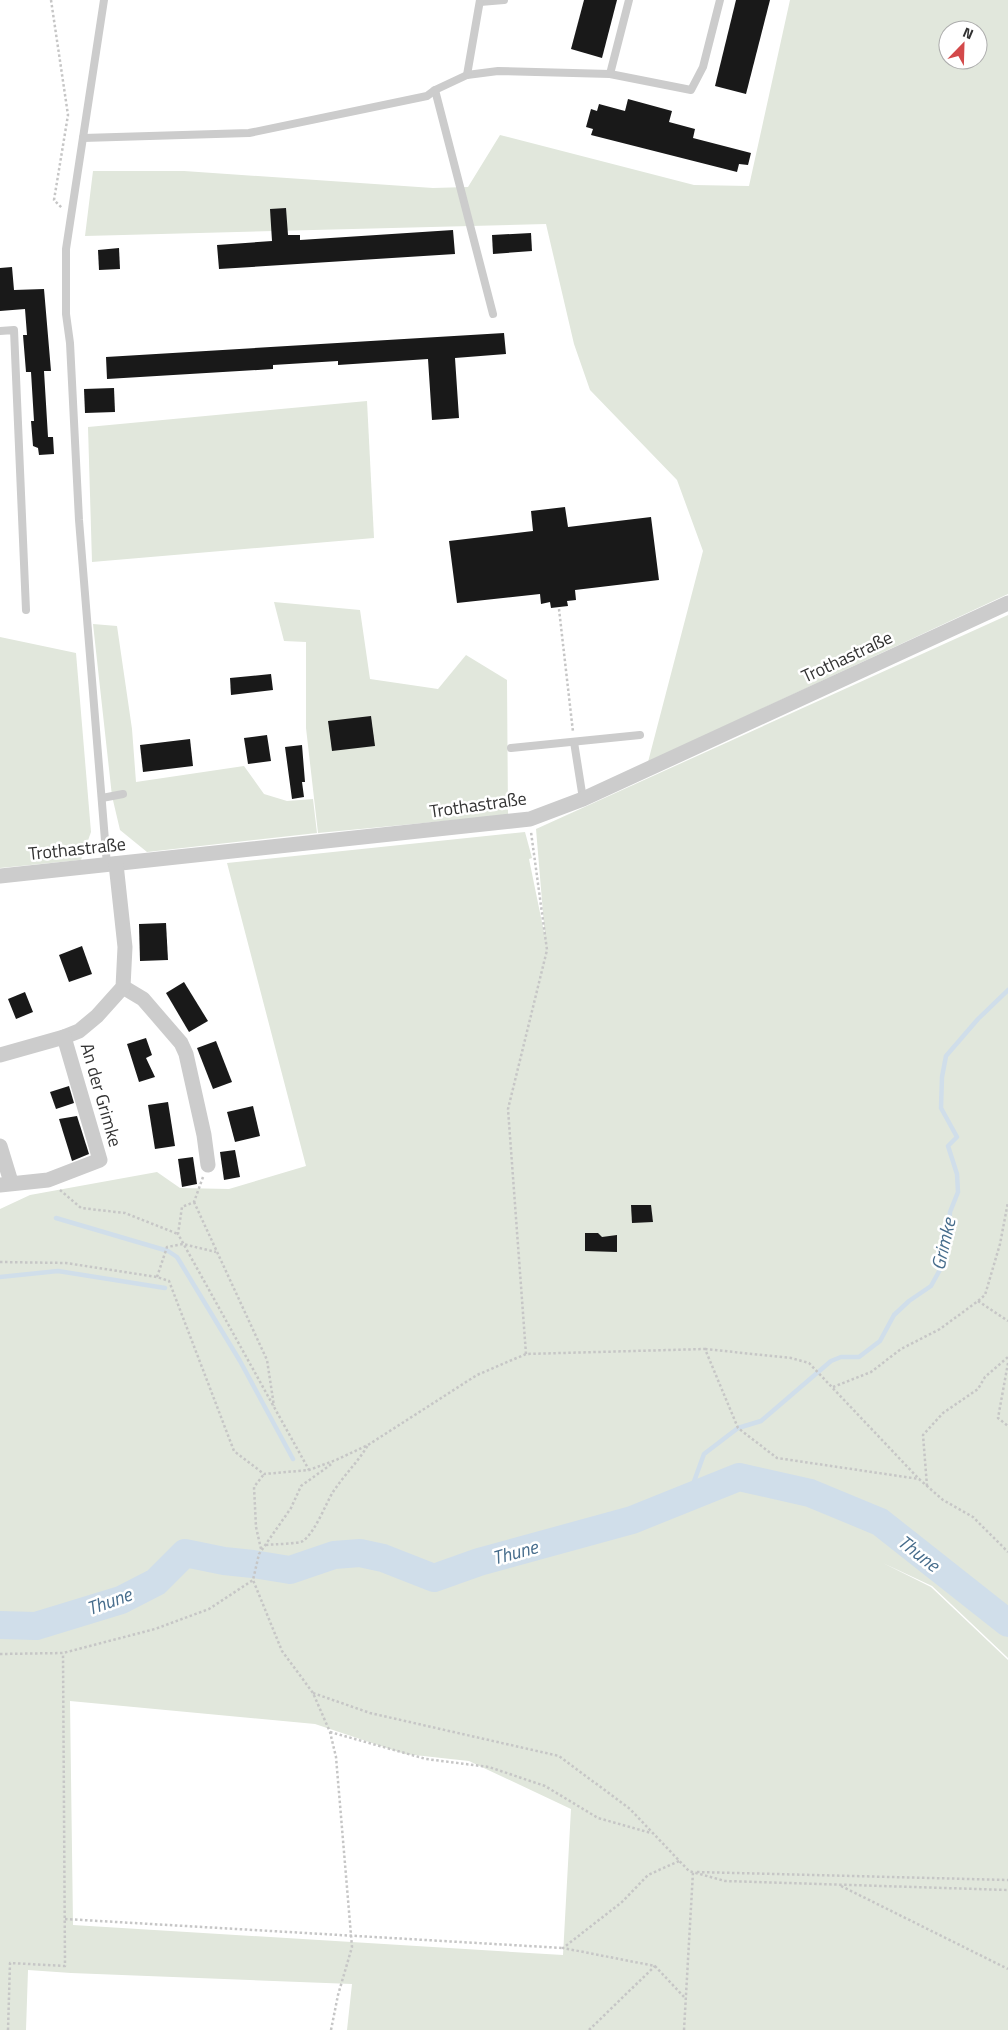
<svg xmlns="http://www.w3.org/2000/svg" width="1008" height="2030" font-family="'Titillium Web',sans-serif">
  <style>
    .green { fill: #e1e7dc; fill-rule: evenodd }
    .lines { fill: none; stroke-linecap: round; stroke-linejoin: round }
    .stream { stroke: #d0deea; stroke-width: 4.5 }
    .river { stroke: #d0deea; stroke-width: 28 }
    .building { fill: #191919 }
    .path { stroke: #c6c6c6; stroke-width: 2.5; stroke-dasharray: 2.5 2.5; stroke-linecap: butt }
    .service { stroke: #ccc; stroke-width: 8 }
    .minor { stroke: #ccc; stroke-width: 15 }
    .labels { text-anchor: middle; stroke-width: 5; stroke-linejoin: round; paint-order: stroke }
    .street-label { font-size: 18px; fill: #323232; stroke: #fff }
    .water-label { font-size: 19px; font-style: italic; fill: #476d8c; stroke: #fff }
  </style>
  <rect width="100%" height="100%" fill="#fff"/>
  <g class="green">
    <path d="M 790,0 L 1008,0 L 1008,594 L 648,762 L 703,551 L 677,480 L 590,390 L 574,344 L 546,224 L 85,236 L 93,171 L 184,171 L 433,188 L 468,187 L 500,135 L 694,185 L 749,186 ZM 948,30 L 978,30 L 978,60 L 948,60 Z"/>
    <polygon points="367,401 374,538 92,562 88,427"/>
    <polygon points="274,602 360,610 370,679 438,689 466,655 507,680 508,815 318,833 306,728 306,642 284,641"/>
    <path d="M 1008,615 L 1008,1658 L 932,1586 L 883,1563 L 931,1587 L 1008,1660 L 1008,2030 L 347,2030 L 352,1984 L 71,1973 L 28,1970 L 26,2030 L 0,2030 L 0,1209 L 30,1195 L 157,1172 L 180,1188 L 229,1189 L 306,1166 L 227,863 L 525,832 L 532,858 L 529,859 L 545,937 L 536,829 ZM 70,1701 L 315,1724 L 405,1754 L 469,1761 L 571,1809 L 563,1955 L 73,1925 Z"/>
    <polygon points="93,624 117,626 132,729 136,782 244,766 264,794 287,801 313,799 317,833 147,852 120,830 112,796"/>
    <polygon points="0,637 76,653 91,832 81,860 0,868"/>
  </g>
  <g class="lines">
    <g class="stream">
      <polyline points="56,1218 168,1251 177,1257 240,1361 293,1459"/>
      <polyline points="0,1277 58,1271 165,1288"/>
      <polyline points="688,1498 704,1454 738,1428 761,1421 831,1361 841,1357 859,1357 880,1341 894,1315 909,1301 931,1286 942,1266 948,1239 950,1212 958,1192 957,1174 948,1146 957,1137 941,1108 942,1077 946,1056 978,1019 1008,990"/>
    </g>
    <polyline class="river" points="0,1625 36,1626 121,1600 156,1582 185,1553 224,1561 253,1564 290,1570 334,1555 360,1553 383,1558 434,1578 479,1562 632,1520 739,1477 810,1493 880,1522 1008,1623"/>
  </g>
  <g class="building">
    <polygon points="584,0 617,0 602,58 571,49"/>
    <polygon points="736,0 770,0 746,94 715,86"/>
    <polygon points="628,99 672,111 669,122 695,129 693,138 751,153 748,165 739,164 737,172 591,135 593,129 586,127 591,109 597,111 599,104 625,111"/>
    <polygon points="286,208 288,235 300,235 300,240 453,230 455,254 219,269 217,245 272,241 270,209"/>
    <polygon points="531,233 532,251 493,254 492,235"/>
    <polygon points="119,248 120,269 99,270 98,250"/>
    <polygon points="12,267 14,290 44,289 51,371 44,371 48,437 53,437 54,454 39,455 38,448 33,446 31,421 34,421 31,372 26,372 23,335 27,335 25,309 0,311 0,268"/>
    <polygon points="504,333 506,354 455,358 459,418 432,420 428,359 338,365 338,361 273,365 273,369 107,379 106,357"/>
    <polygon points="114,388 115,412 85,413 84,389"/>
    <polygon points="565,507 568,527 651,517 659,580 575,590 576,600 567,601 568,606 551,608 550,602 541,604 540,594 457,603 449,541 533,531 531,511"/>
    <polygon points="271,674 273,690 231,695 230,678"/>
    <polygon points="371,716 375,746 332,751 328,721"/>
    <polygon points="267,735 271,761 248,764 244,738"/>
    <polygon points="190,739 193,766 143,772 140,745"/>
    <polygon points="302,745 305,782 302,782 304,797 292,799 285,747"/>
    <polygon points="166,923 168,960 140,961 139,924"/>
    <polygon points="82,946 92,974 69,982 59,955"/>
    <polygon points="184,982 208,1021 189,1032 166,993"/>
    <polygon points="25,992 33,1012 16,1019 8,999"/>
    <polygon points="146,1038 152,1055 146,1058 155,1077 139,1082 127,1044"/>
    <polygon points="216,1041 232,1082 213,1089 197,1048"/>
    <polygon points="69,1086 74,1103 56,1109 50,1092"/>
    <polygon points="168,1102 175,1146 155,1149 148,1105"/>
    <polygon points="253,1106 260,1136 235,1142 227,1112"/>
    <polygon points="77,1116 89,1154 72,1161 59,1119"/>
    <polygon points="235,1150 240,1177 224,1180 220,1152"/>
    <polygon points="193,1157 197,1184 182,1187 178,1159"/>
    <polygon points="631,1205 651,1205 653,1222 632,1223"/>
    <polygon points="585,1233 598,1233 602,1237 617,1235 617,1252 585,1251"/>
  </g>
  <g class="lines">
    <g class="path">
      <polyline points="51,0 68,115 54,200 62,208"/>
      <polyline points="559,609 573,732"/>
      <polyline points="203,1177 194,1202 182,1207 178,1234 309,1470"/>
      <polyline points="60,1190 81,1208 125,1213 178,1234"/>
      <polyline points="194,1202 267,1360 274,1406"/>
      <polyline points="0,1262 66,1263 157,1277 169,1281 234,1451 264,1474 309,1470 336,1460 368,1445 477,1375 526,1354 705,1349 738,1428 777,1458 919,1479 943,1500 973,1517 1008,1552"/>
      <polyline points="157,1277 167,1247 183,1244 216,1252"/>
      <polyline points="978,1301 1008,1321"/>
      <polyline points="705,1349 791,1358 809,1363 918,1478"/>
      <polyline points="526,1354 508,1109 547,950 531,832"/>
      <polyline points="1008,1363 998,1418 1008,1426"/>
      <polyline points="833,1387 871,1372 901,1349 940,1329 978,1301 985,1295 1000,1244 1008,1202"/>
      <polyline points="927,1486 923,1435 943,1413 978,1389 985,1377 1008,1357"/>
      <path d="M 266,1545 C 273,1544 299,1544 303,1541 C 316,1531 325,1505 333,1492 C 344,1475 358,1462 368,1445"/>
      <polyline points="261,1549 256,1527 254,1487 264,1474"/>
      <polyline points="0,1654 63,1653 155,1629 209,1609 253,1580"/>
      <polyline points="313,1693 370,1713 559,1756 630,1809 689,1871 725,1881 1008,1890"/>
      <polyline points="330,1732 426,1759 489,1767 545,1786 598,1818 651,1833"/>
      <polyline points="679,1861 648,1875 622,1902 563,1948 655,1966 685,1998"/>
      <polyline points="697,1872 1008,1880"/>
      <polyline points="841,1886 1008,1969"/>
      <polyline points="65,1919 563,1948"/>
      <polyline points="8,2030 10,1963 65,1966 63,1653"/>
      <polyline points="331,2030 338,1995 352,1947 336,1757 330,1732 313,1693 282,1651 253,1580 259,1554 291,1508 301,1486 333,1463"/>
      <polyline points="589,2030 655,1966"/>
      <polyline points="684,2030 693,1872"/>
    </g>
    <g class="service">
      <polyline points="104,0 66,249 66,314 70,343 79,520 107,865"/>
      <polyline points="480,2 504,0"/>
      <polyline points="610,74 629,0"/>
      <polyline points="467,75 498,71 610,74 691,90 703,67 720,0"/>
      <polyline points="435,90 493,314"/>
      <polyline points="83,138 249,133 427,96 435,90 467,75 480,0"/>
      <polyline points="0,331 14,330 26,610"/>
      <polyline points="574,742 583,799"/>
      <polyline points="511,748 640,735"/>
      <polyline points="102,798 123,794"/>
    </g>
    <g class="minor">
      <polyline points="0,876 530,819 583,799 1008,603"/>
      <polyline points="123,987 143,999 181,1043 186,1054 204,1135 208,1165"/>
      <polyline points="0,1055 64,1037 79,1031 97,1016 123,987 125,947 116,864"/>
      <polyline points="0,1146 11,1182"/>
      <polyline points="0,1185 48,1180 100,1160 64,1037"/>
    </g>
  </g>
  <g class="labels">
    <g class="street-label">
      <text transform="translate(847 657) rotate(-25)" y="6">Trothastraße</text>
      <text transform="translate(478 805) rotate(-8)" y="6">Trothastraße</text>
      <text transform="translate(77 849) rotate(-6)" y="6">Trothastraße</text>
      <text transform="translate(101 1095) rotate(74)" y="6">An der Grimke</text>
    </g>
    <g class="water-label">
      <text transform="translate(943 1244) rotate(-77)" y="7">Grimke</text>
      <text transform="translate(515 1552) rotate(-15)" y="7">Thune</text>
      <text transform="translate(919 1553) rotate(38)" y="7">Thune</text>
      <text transform="translate(109 1601) rotate(-20)" y="7">Thune</text>
    </g>
  </g>
  <g transform="translate(963 45) rotate(23)"><circle r="24" fill="#ffffff" stroke="#adadad"/>
  <path d="M0-4L9 19L0 12L-9 19Z" fill="#d3494a"/>
  <text y="-8" font-size="14" font-weight="bold" text-anchor="middle" fill="#323232">N</text>
  </g>
</svg>
